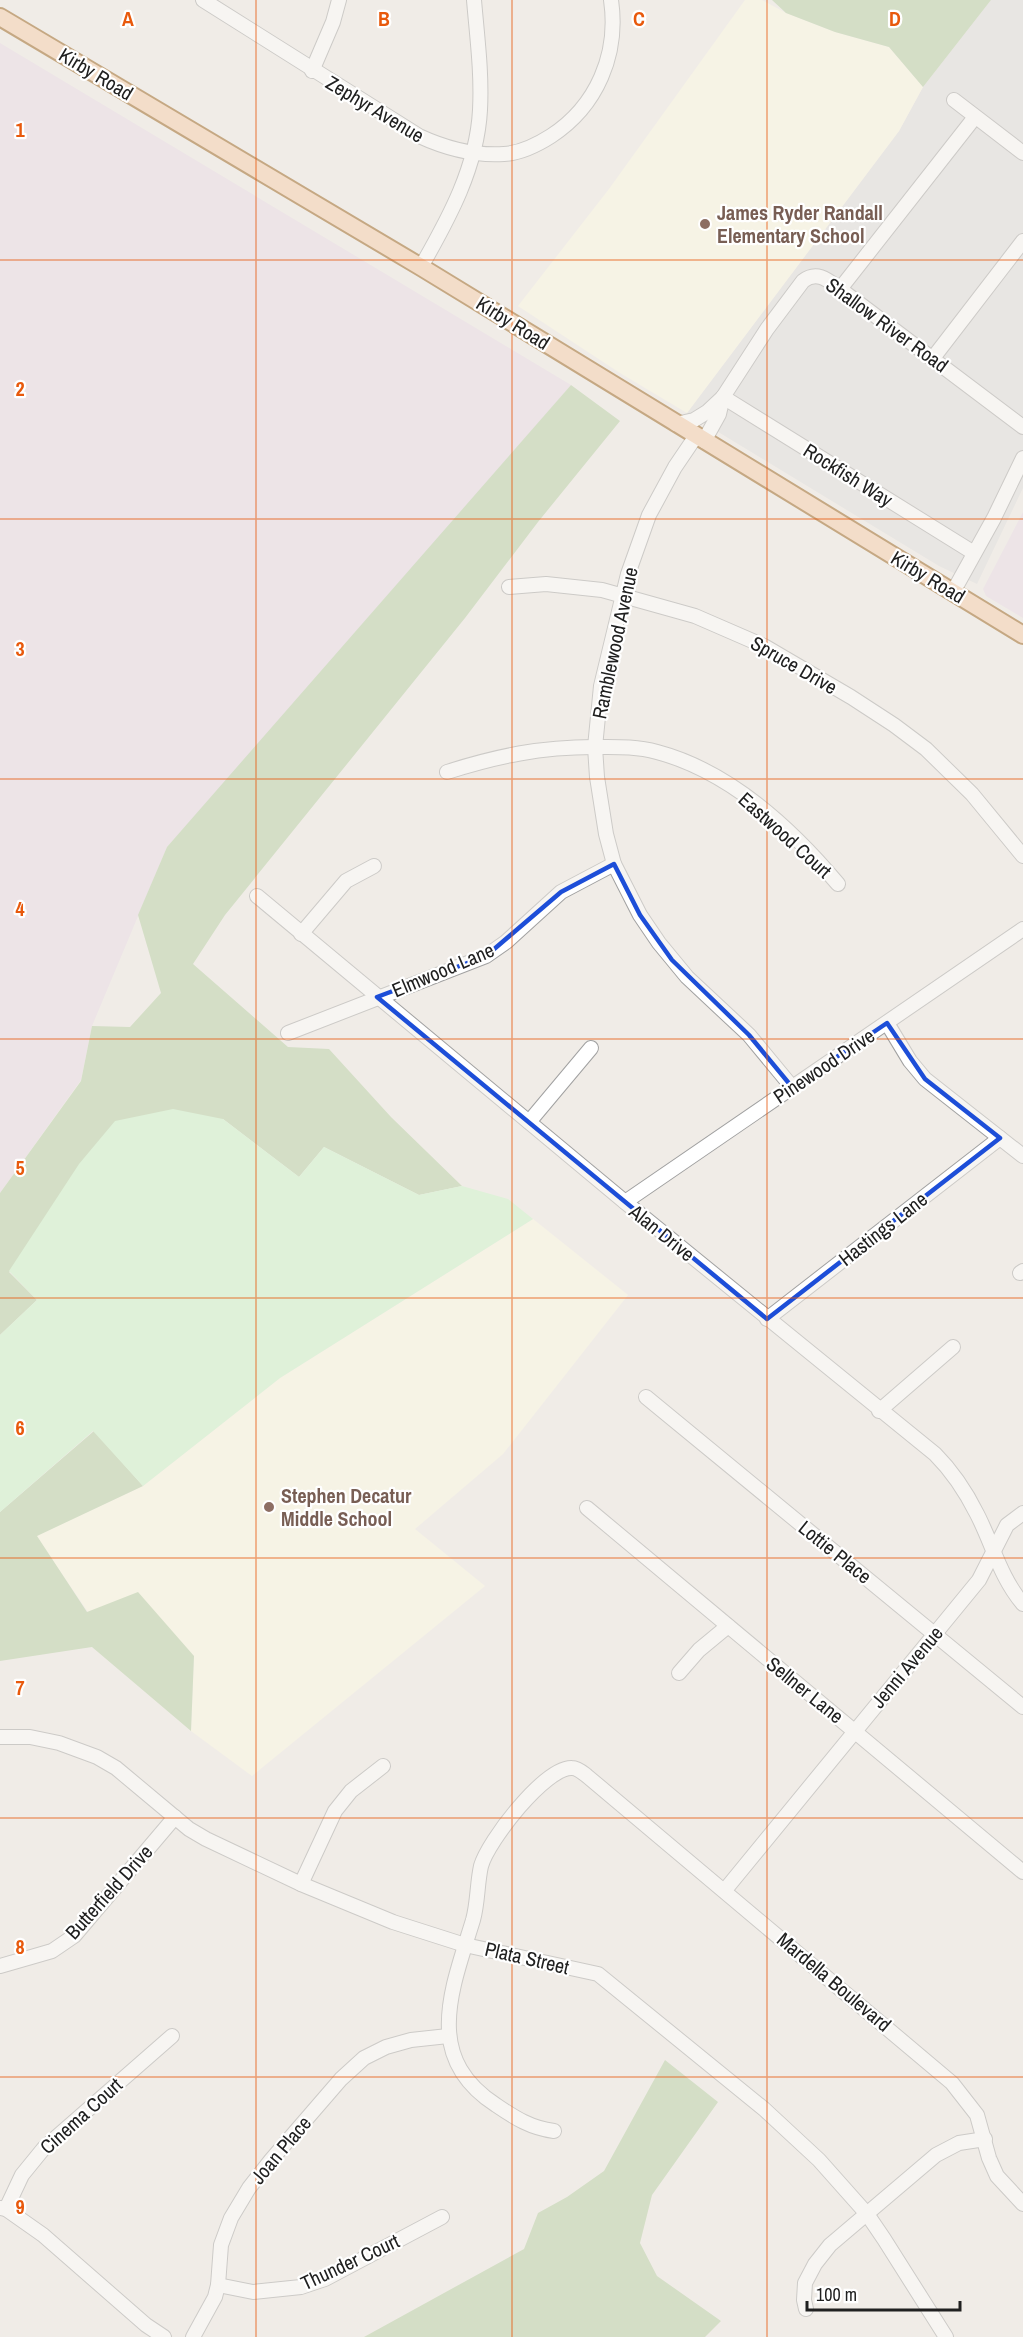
<svg xmlns="http://www.w3.org/2000/svg" width="1023" height="2337" font-family="'Archivo Narrow',sans-serif">
  <style>
    .residential { fill: #dedddd }
    .industrial { fill: #e8d9e7 }
    .education { fill: #fdfae2 }
    .forest { fill: #b1cc9e }
    .park { fill: #c9f6c7 }
    .lines { fill: none; stroke-linecap: round; stroke-linejoin: round }
    .minor-casing { stroke: #a1a1a1; stroke-width: 16 }
    .major-casing { stroke: #91550a; stroke-width: 20 }
    .minor { stroke: #fff; stroke-width: 14 }
    .major { stroke: #f6caa5; stroke-width: 16 }
    .marked { fill: none; stroke: #1d4ed8; stroke-width: 4.5; stroke-linejoin: round }
    .grid { fill: none; stroke: #e8590c; stroke-width: 1.5; stroke-opacity: 0.55 }
    .education-dot { fill: #8d6e63; stroke: #fff; stroke-width: 2 }
    .labels { text-anchor: middle; stroke-width: 4.5; stroke-linejoin: round; paint-order: stroke }
    .street-label { font-size: 20px; fill: #202020; stroke: #fff }
    .education-label { font-size: 20px; font-weight: bold; fill: #785e54; stroke: #fff; text-anchor: start }
    .grid-label { font-size: 20px; text-anchor: middle; font-weight: bold; fill: #e8590c; stroke: #fff; stroke-width: 4.5; stroke-linejoin: round; paint-order: stroke }
  </style>
  <rect width="100%" height="100%" fill="#f0ece7"/>
  <polygon class="residential" points="991,0 1023,0 1023,488 977,584 939,566 687,413 899,131 923,87"/>
  <g class="industrial">
    <polygon points="0,43 571,385 349,646 167,847 92,1026 81,1080 0,1193"/>
    <polygon points="1023,512 1023,618 986,596 983,589"/>
  </g>
  <g class="education">
    <polygon points="745,0 762,0 786,13 835,32 889,47 923,87 899,131 687,413 620,373 518,306 609,189"/>
    <polygon points="533,1219 628,1295 503,1454 415,1529 485,1586 252,1776 191,1731 194,1656 88,1612 36,1536 143,1486 280,1378"/>
  </g>
  <g class="forest">
    <polygon points="772,0 991,0 923,87 889,47 835,32 786,13"/>
    <polygon points="571,385 620,421 538,522 465,618 225,915 193,964 288,1047 329,1049 391,1117 462,1186 419,1195 324,1147 299,1177 223,1119 9,1272 37,1300 0,1335 0,1193 81,1081 92,1026 130,1027 161,993 138,915 167,847"/>
    <polygon points="94,1431 143,1486 37,1536 87,1612 138,1592 194,1656 191,1731 92,1647 0,1661 0,1512"/>
    <polygon points="665,2060 718,2102 652,2195 640,2243 657,2276 721,2321 705,2337 364,2337 524,2249 538,2213 567,2197 604,2171"/>
  </g>
  <polygon class="park" points="173,1109 223,1119 299,1177 324,1147 419,1195 462,1186 508,1199 533,1219 280,1378 143,1486 93,1431 0,1512 0,1335 37,1300 9,1271 79,1164 115,1121"/>
  <g class="lines">
    <defs>
      <g id="minor">
        <path d="M 203,0 L 419,136 C 445,148 474,156 504,154 C 521,153 537,145 551,136 C 597,106 619,54 611,0"/>
        <polyline points="312,71 333,22 339,0"/>
        <polyline points="954,100 1023,153"/>
        <path d="M 421,267 C 449,218 477,167 480,110 C 482,73 477,36 474,0"/>
        <polyline points="840,289 975,117"/>
        <polyline points="933,358 1023,241"/>
        <polyline points="723,397 974,553"/>
        <path d="M 676,424 L 694,420 L 707,412 L 723,397 L 767,329 L 803,281 C 817,270 828,280 840,289 L 1023,427"/>
        <polyline points="696,436 675,467 649,515 628,574 601,686 595,747 597,777 606,834 614,864 640,915 659,943 687,977 749,1035 792,1087"/>
        <polyline points="704,441 719,414 723,397"/>
        <polyline points="509,587 546,584 602,590 695,616 764,646 851,697 894,725 926,749 972,794 1023,856"/>
        <polyline points="953,592 994,518 1023,458"/>
        <path d="M 447,772 C 497,756 541,747 594,747 C 615,747 636,746 657,752 C 729,771 791,828 838,884"/>
        <path d="M 257,896 L 625,1202 L 935,1454 C 952,1471 966,1492 977,1514 C 993,1545 1000,1577 1023,1604"/>
        <polyline points="301,934 346,881 374,866"/>
        <polyline points="887,1023 910,1061 925,1079 1023,1156"/>
        <polyline points="288,1033 486,956 506,942 561,892 614,864"/>
        <polyline points="529,1122 591,1048"/>
        <polyline points="625,1202 1023,929"/>
        <polyline points="1020,1273 1023,1271"/>
        <polyline points="767,1319 1000,1138"/>
        <polyline points="646,1397 1023,1707"/>
        <polyline points="879,1411 953,1347"/>
        <polyline points="587,1508 1023,1872"/>
        <polyline points="679,1673 699,1650 728,1626"/>
        <polyline points="0,1737 30,1737 59,1743 97,1757 116,1768 189,1829 206,1839 301,1884 393,1922 465,1945 598,1974 764,2109 819,2160 867,2214 884,2239 946,2337"/>
        <polyline points="301,1884 335,1811 351,1791 383,1766"/>
        <polyline points="725,1890 979,1580 1007,1525 1023,1513"/>
        <polyline points="0,1966 52,1951 74,1936 175,1817"/>
        <path d="M 554,2131 C 531,2128 515,2118 496,2105 C 422,2057 452,1989 473,1920 C 478,1902 477,1884 481,1866 C 488,1841 545,1767 572,1768 C 578,1768 583,1773 587,1776 L 952,2083 L 977,2115 L 989,2158 L 997,2176 L 1023,2204"/>
        <polyline points="0,2208 6,2209 43,2235 146,2325 164,2337"/>
        <polyline points="6,2209 22,2175 44,2148 172,2036"/>
        <polyline points="218,2285 253,2292 301,2287 325,2279 442,2217"/>
        <polyline points="806,2309 804,2300 805,2283 815,2264 830,2245 936,2155 959,2143 985,2139"/>
        <polyline points="193,2337 215,2297 218,2285 221,2245 231,2218 249,2188 271,2160 341,2079 364,2058 386,2047 411,2040 448,2036"/>
      </g>
      <polyline id="major" points="0,17 421,267 1023,635"/>
    </defs>
    <use href="#minor" class="minor-casing"/>
    <use href="#major" class="major-casing"/>
    <use href="#minor" class="minor"/>
    <use href="#major" class="major"/>
  </g>
  <path d="M0 0H1023V2337H0ZM 614,864 L 640,915 L 672,960 L 749,1035 L 792,1087 L 887,1023 L 925,1079 L 1000,1138 L 767,1319 L 377,997 L 486,956 L 561,892 Z" fill="#f0ece7" fill-opacity=".55" fill-rule="evenodd"/>
  <path class="marked" d="M 614,864 L 640,915 L 672,960 L 749,1035 L 792,1087 L 887,1023 L 925,1079 L 1000,1138 L 767,1319 L 377,997 L 486,956 L 561,892 Z"/>
  <path class="grid" d="M 256,0 L 256,2337M 512,0 L 512,2337M 767,0 L 767,2337M 0,260 L 1023,260M 0,519 L 1023,519M 0,779 L 1023,779M 0,1039 L 1023,1039M 0,1298 L 1023,1298M 0,1558 L 1023,1558M 0,1818 L 1023,1818M 0,2077 L 1023,2077"/>
  <g class="education-dot">
    <circle cx="705" cy="224" r="6"/>
    <circle cx="269" cy="1507" r="6"/>
  </g>
  <g class="labels">
    <g class="street-label">
      <text transform="translate(96 74) rotate(31)" y="7">Kirby Road</text>
      <text transform="translate(375 109) rotate(31)" y="7">Zephyr Avenue</text>
      <text transform="translate(513 323) rotate(32)" y="7">Kirby Road</text>
      <text transform="translate(887 325) rotate(36)" y="7">Shallow River Road</text>
      <text transform="translate(848 475) rotate(32)" y="7">Rockfish Way</text>
      <text transform="translate(928 577) rotate(31)" y="7">Kirby Road</text>
      <text transform="translate(615 643) rotate(-78)" y="7">Ramblewood Avenue</text>
      <text transform="translate(794 665) rotate(30)" y="7">Spruce Drive</text>
      <text transform="translate(785 835) rotate(42)" y="7">Eastwood Court</text>
      <text transform="translate(443 970) rotate(-23)" y="7">Elmwood Lane</text>
      <text transform="translate(824 1066) rotate(-34)" y="7">Pinewood Drive</text>
      <text transform="translate(883 1229) rotate(-38)" y="7">Hastings Lane</text>
      <text transform="translate(662 1233) rotate(39)" y="7">Alan Drive</text>
      <text transform="translate(835 1552) rotate(39)" y="7">Lottie Place</text>
      <text transform="translate(907 1667) rotate(-50)" y="7">Jenni Avenue</text>
      <text transform="translate(805 1690) rotate(39)" y="7">Sellner Lane</text>
      <text transform="translate(109 1892) rotate(-48)" y="7">Butterfield Drive</text>
      <text transform="translate(527 1958) rotate(13)" y="7">Plata Street</text>
      <text transform="translate(834 1982) rotate(40)" y="7">Mardella Boulevard</text>
      <text transform="translate(81 2116) rotate(-42)" y="7">Cinema Court</text>
      <text transform="translate(281 2150) rotate(-50)" y="7">Joan Place</text>
      <text transform="translate(350 2262) rotate(-25)" y="7">Thunder Court</text>
    </g>
    <g class="education-label">
      <text x="717" y="220">James Ryder Randall<tspan x="717" dy="23">Elementary School</tspan></text>
      <text x="281" y="1503">Stephen Decatur<tspan x="281" dy="23">Middle School</tspan></text>
    </g>
  </g>
  <g class="grid-label">
    <text x="128" y="26">A</text>
    <text x="384" y="26">B</text>
    <text x="639" y="26">C</text>
    <text x="895" y="26">D</text>
    <text x="20" y="137">1</text>
    <text x="20" y="396">2</text>
    <text x="20" y="656">3</text>
    <text x="20" y="916">4</text>
    <text x="20" y="1175">5</text>
    <text x="20" y="1435">6</text>
    <text x="20" y="1695">7</text>
    <text x="20" y="1954">8</text>
    <text x="20" y="2214">9</text>
  </g>
  <path d="M807 2301v9h153v-9" fill="none" stroke="#202020" stroke-width="3"/>
  <text x="816" y="2301" font-size="18" fill="#202020" stroke="#ffffff" stroke-width="4.5" paint-order="stroke">100 m</text>
</svg>
